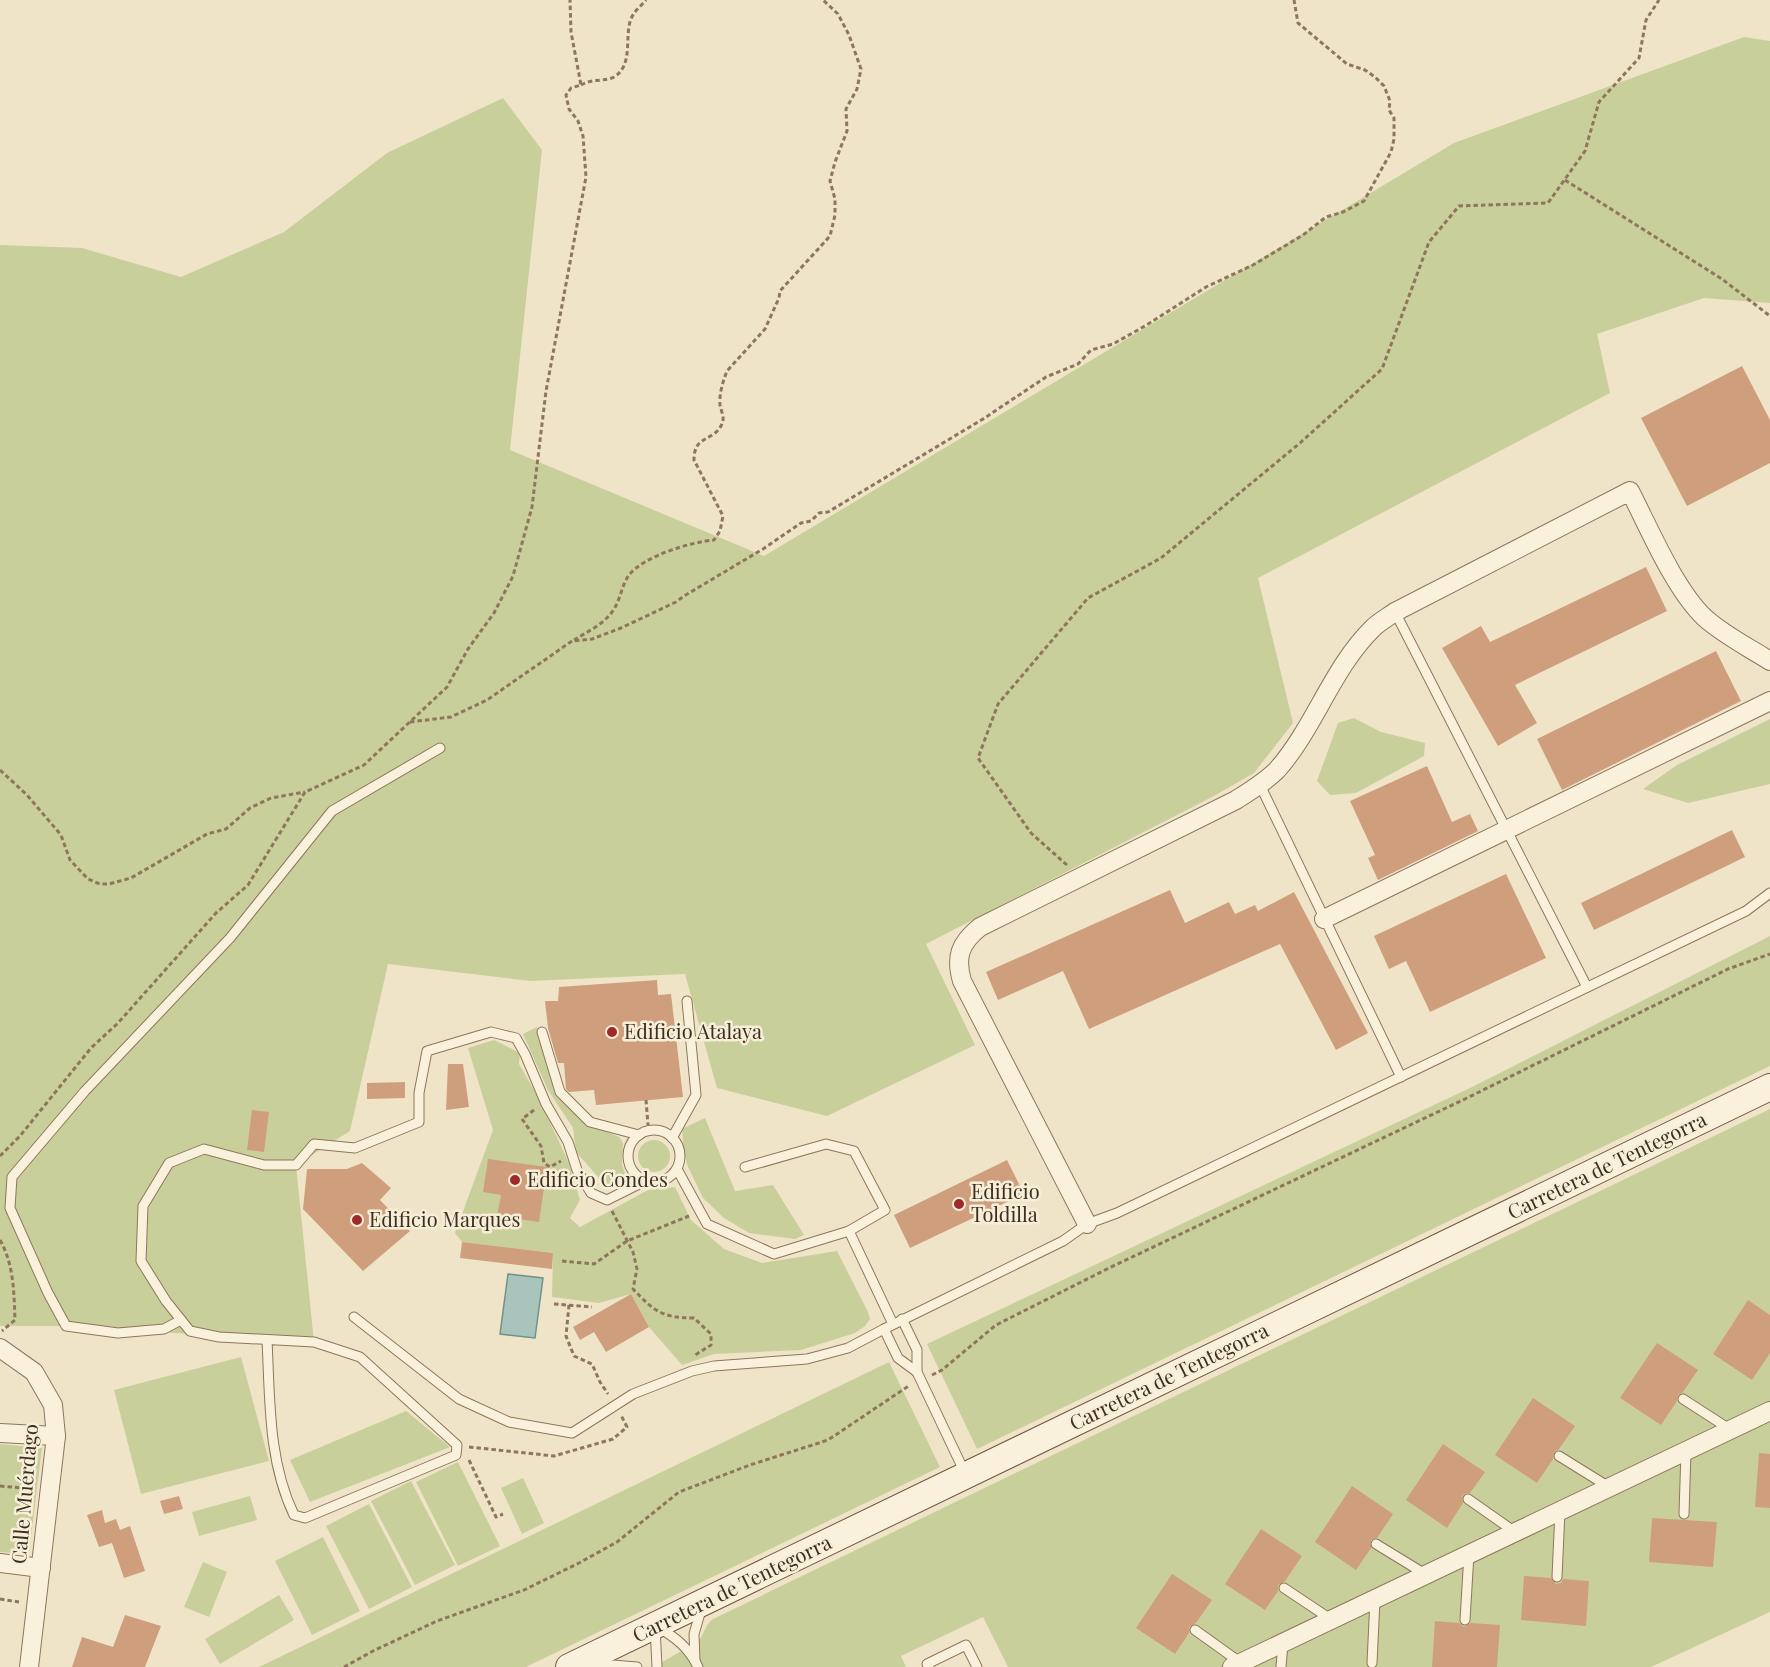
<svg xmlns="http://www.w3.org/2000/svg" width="1770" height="1667" font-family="'Playfair Display',serif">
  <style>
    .green { fill: #c9cf9b }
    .water { fill: #a9c4bc; stroke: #6f938a; stroke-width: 1.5 }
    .building { fill: #cf9f7d }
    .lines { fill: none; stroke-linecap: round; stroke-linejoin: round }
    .lane-casing { stroke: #8d765c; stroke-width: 11 }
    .street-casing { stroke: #8d765c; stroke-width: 20 }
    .secondary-casing { stroke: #6f573f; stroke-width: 28 }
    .path { stroke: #8d765c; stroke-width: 3; stroke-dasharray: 4.5 3; stroke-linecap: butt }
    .lane { stroke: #faf1dc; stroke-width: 9 }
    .street { stroke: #faf1dc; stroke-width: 18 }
    .secondary { stroke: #faf1dc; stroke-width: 26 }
    .poi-dot { fill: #9e2a2b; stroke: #f7eed8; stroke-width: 2 }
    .labels { text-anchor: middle; stroke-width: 5; stroke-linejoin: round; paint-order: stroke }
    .poi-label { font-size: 20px; fill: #3d2e20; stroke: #f7eed8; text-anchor: start }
    .street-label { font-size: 20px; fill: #3d2e20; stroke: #f7eed8 }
  </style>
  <rect width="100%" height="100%" fill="#f0e4c8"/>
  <g class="green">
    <polygon points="1744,37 1770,41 1770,303 1704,298 1597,334 1610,393 1258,578 1293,723 1254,773 1214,796 926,944 975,1045 827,1116 717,1088 685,974 530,981 388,964 350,1131 296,1165 314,1342 66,1326 0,1326 0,245 82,248 181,277 284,232 387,153 503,98 542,150 510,450 764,556 1454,143"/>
    <polygon points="1354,718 1381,732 1425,743 1424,756 1356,793 1330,795 1317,781 1338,723"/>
    <polygon points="1770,719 1770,784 1688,803 1643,789 1677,765"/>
    <polygon points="1770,936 1770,1066 977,1449 927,1344 1472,1087"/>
    <polygon points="537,1027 556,1093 586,1123 619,1137 623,1143 622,1165 626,1176 607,1187 576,1152 573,1128 548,1090 523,1034"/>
    <polygon points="494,1040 520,1053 519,1064 538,1097 569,1163 580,1200 570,1218 580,1227 648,1190 675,1187 691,1220 724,1249 762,1263 837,1251 868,1312 870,1319 865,1326 855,1333 801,1350 714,1354 682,1365 649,1327 631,1294 599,1303 552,1297 553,1253 462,1242 455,1233 493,1130 468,1048"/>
    <path d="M 1770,1109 L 1770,1612 L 1651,1667 L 1008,1667 L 983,1617 L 901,1656 L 906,1667 L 657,1667 L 657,1665 L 685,1649 L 694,1660 L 694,1644 C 705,1638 703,1626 713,1619 Z"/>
    <polygon points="705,1118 735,1191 773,1185 804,1235 795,1239 749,1233 724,1218 703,1198 688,1167 684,1153 682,1129"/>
    <circle cx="654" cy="1156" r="16"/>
    <polygon points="241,1357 269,1461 141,1494 114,1390"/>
    <polygon points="889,1362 940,1467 526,1667 259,1667"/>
    <polygon points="406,1411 450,1447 310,1502 290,1460"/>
    <polygon points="0,1444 42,1448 29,1554 0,1552"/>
    <polygon points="458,1462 500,1546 458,1566 416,1482"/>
    <polygon points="523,1478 544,1523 522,1534 501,1488"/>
    <polygon points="411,1481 455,1565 415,1585 371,1501"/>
    <polygon points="250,1496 257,1520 199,1536 192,1512"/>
    <polygon points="369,1504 412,1587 369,1609 326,1526"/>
    <polygon points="323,1537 360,1611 312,1635 275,1561"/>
    <polygon points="203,1562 227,1572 209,1617 184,1607"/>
    <polygon points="279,1595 294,1620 220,1664 205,1639"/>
  </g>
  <polygon class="water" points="508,1274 543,1278 535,1338 500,1334"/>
  <g class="building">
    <polygon points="1742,366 1770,420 1770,463 1687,506 1641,418"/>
    <polygon points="1646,567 1667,611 1515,685 1537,723 1498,746 1442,648 1481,626 1490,642"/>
    <polygon points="1716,651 1741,701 1562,790 1537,739"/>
    <polygon points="1427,766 1452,822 1470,814 1478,831 1378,880 1368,858 1375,855 1350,801"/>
    <polygon points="1732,830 1745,857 1594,930 1581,903"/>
    <polygon points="1506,874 1546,958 1430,1012 1406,961 1389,969 1374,936"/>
    <polygon points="1170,890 1185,923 1229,902 1235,914 1255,905 1258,911 1294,892 1368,1033 1336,1050 1280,944 1089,1029 1063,971 998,1000 986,972"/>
    <polygon points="657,980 658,995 671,994 683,1097 596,1105 594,1090 569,1092 566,1089 564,1063 558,1063 548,1028 545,1001 558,1001 559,987"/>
    <polygon points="448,1064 463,1064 469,1107 446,1110"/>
    <polygon points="405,1082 405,1098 367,1099 367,1083"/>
    <polygon points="252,1110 269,1112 264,1152 247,1150"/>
    <polygon points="488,1159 547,1167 539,1222 497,1216 501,1195 483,1192"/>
    <polygon points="1007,1160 1024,1194 910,1248 894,1215"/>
    <polygon points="362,1163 391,1188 380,1200 410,1231 363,1271 303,1209 307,1169 347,1169"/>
    <polygon points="462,1242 553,1253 552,1269 460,1258"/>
    <polygon points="631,1294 649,1327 606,1352 594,1332 580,1340 573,1327"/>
    <polygon points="1748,1300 1770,1315 1770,1353 1752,1380 1713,1354"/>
    <polygon points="1657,1343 1698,1370 1683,1392 1678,1395 1677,1401 1661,1425 1620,1398"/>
    <polygon points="1533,1398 1575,1426 1559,1449 1554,1452 1553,1459 1537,1483 1495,1455"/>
    <polygon points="1443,1444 1485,1472 1470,1493 1466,1493 1462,1496 1463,1503 1447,1528 1406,1500"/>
    <polygon points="1759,1453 1770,1454 1770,1508 1755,1507"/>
    <polygon points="1352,1486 1393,1514 1377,1538 1371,1540 1371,1548 1356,1570 1315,1542"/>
    <polygon points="179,1496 183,1509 164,1514 160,1501"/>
    <polygon points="102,1510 105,1523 116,1519 120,1530 130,1526 145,1571 124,1578 112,1543 99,1547 87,1515"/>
    <polygon points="1652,1518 1717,1522 1713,1567 1649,1562"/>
    <polygon points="1261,1529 1302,1556 1285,1581 1278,1585 1278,1591 1265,1610 1225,1584"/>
    <polygon points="1172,1574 1212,1600 1196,1623 1189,1627 1189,1633 1175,1654 1136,1628"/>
    <polygon points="1524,1576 1551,1578 1556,1584 1561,1583 1563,1579 1589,1581 1586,1626 1521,1620"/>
    <polygon points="125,1615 161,1626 145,1667 72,1667 82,1637 113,1647"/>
    <polygon points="1435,1621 1459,1623 1464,1627 1471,1623 1500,1625 1497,1667 1432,1667"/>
  </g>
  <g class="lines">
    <defs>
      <g id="lane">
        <polyline points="1395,612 1587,987"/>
        <polyline points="1260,785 1401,1077"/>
        <polyline points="542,1032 560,1092 590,1122 639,1135"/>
        <circle cx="654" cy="1156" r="26"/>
        <polyline points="672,1138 696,1095 687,1001"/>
        <polyline points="745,1167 826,1144 854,1151 885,1210 849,1231"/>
        <polyline points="677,1169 707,1224 774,1254 849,1231 893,1324"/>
        <polyline points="354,1317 459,1399 509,1422 572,1433 633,1394 692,1371 714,1366 807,1359 848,1348 884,1329 1063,1241 1087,1224 1117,1213 1746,911 1770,893"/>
        <polyline points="902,1319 917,1350 917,1372 965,1473"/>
        <polyline points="181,1320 164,1329 118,1333 66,1326 48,1293 10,1208 12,1177 85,1091 230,938 332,811 440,748"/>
        <polyline points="884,1329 898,1358 917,1372"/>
        <path d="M 267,1340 C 270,1399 268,1461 294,1515 L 305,1518 L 456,1455 L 457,1445 L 360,1357 L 314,1342 L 219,1337 L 190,1331 L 166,1301 L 141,1261 L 143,1206 L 169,1163 L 204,1149 L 264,1165 L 296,1165 L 314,1144 L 355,1148 L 419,1122 L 419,1093 L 427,1051 L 491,1032 L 516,1038 L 525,1054 L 546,1104 L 568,1142 L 577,1170 L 591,1193 L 607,1200 L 645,1181"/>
        <polyline points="1683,1399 1731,1430"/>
        <polyline points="1559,1456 1609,1487"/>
        <polyline points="1468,1499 1515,1532"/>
        <polyline points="1684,1514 1686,1451"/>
        <polyline points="1376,1544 1425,1574"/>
        <polyline points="1557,1577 1560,1511"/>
        <polyline points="1284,1588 1332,1620"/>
        <polyline points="1465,1620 1469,1554"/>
        <polyline points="1195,1630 1241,1663"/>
        <polyline points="695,1661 694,1634 701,1610"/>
        <polyline points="1372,1663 1375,1599"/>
        <polyline points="603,1667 613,1665 637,1667"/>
        <path d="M 657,1667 L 655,1626 C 673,1635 690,1649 698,1667"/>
        <polyline points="929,1667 927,1664 966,1645 977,1667"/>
        <polyline points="1281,1667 1283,1643"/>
      </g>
      <g id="street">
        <polyline points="1324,919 1770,701"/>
        <path d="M 1087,1224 L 962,981 C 955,957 960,943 980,927 L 1236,800 C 1250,791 1265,782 1277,770 C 1315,727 1332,668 1373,628 C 1379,622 1388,617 1395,612 L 1630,491 C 1649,528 1675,590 1705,618 C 1724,635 1748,647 1770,661"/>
        <polyline points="0,1348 34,1372 53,1405 56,1436 29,1667"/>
        <polyline points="0,1433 56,1436"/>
        <polyline points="0,1563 41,1568"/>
        <polyline points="1232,1667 1770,1411"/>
      </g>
      <polyline id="secondary" points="569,1667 1770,1087"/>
    </defs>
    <use href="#lane" class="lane-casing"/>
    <use href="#street" class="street-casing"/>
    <use href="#secondary" class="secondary-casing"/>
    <g class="path">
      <path d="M 581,85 C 593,78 605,82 614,77 C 634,65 624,36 631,19 C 634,11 641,6 646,0"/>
      <polyline points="1565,180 1722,279 1770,316"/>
      <path d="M 574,640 C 587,632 606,623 614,609 C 621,598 622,584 629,575 C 644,556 691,542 714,540 L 720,531 L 723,516 L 694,460 C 694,434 713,443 722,424 C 725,417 721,411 720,405 C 719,394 723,381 727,371 L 765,329 L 779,298 L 780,291 L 830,236 L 835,215 L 835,199 L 830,181 L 835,162 L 847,131 L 846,109 L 857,89 L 861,69 L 849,35 L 838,14 L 823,0"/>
      <polyline points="410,722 451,717 487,700 572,641 592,639 621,628 676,602 684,596 763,549 801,523 811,521 819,513 828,512 983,419 1046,377 1078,364 1091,350 1113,344 1145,326 1206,287 1253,265 1303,235 1326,217 1343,212 1364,201 1391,152 1394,139 1394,118 1389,110 1390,101 1384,86 1375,77 1365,70 1347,64 1298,23 1294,0"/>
      <polyline points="0,770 27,795 61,835 70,860 88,879 100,884 109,884 131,878 207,834 226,829 250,808 271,798 305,792"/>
      <polyline points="1067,865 1031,833 978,758 998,704 1088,598 1161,558 1300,443 1382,369 1429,242 1459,206 1548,203 1585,151 1599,102 1639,58 1646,20 1659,0"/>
      <polyline points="646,1100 648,1125"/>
      <polyline points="534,1110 522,1119 541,1146 544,1163 550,1167 561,1161"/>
      <polyline points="0,1156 20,1136 91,1048 118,1023 216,913 248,885 305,792 364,765 447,687 468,649 494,613 513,576 532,507 546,391 586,177 583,136 578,121 569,109 566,95 571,88 581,85 571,32 570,0"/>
      <path d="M 612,1211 L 633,1252 L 637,1269 L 633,1289 C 654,1311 662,1318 694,1318 L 711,1334 L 711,1345 L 695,1355"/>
      <path d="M 0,1240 C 14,1265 14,1293 15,1320 L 2,1331"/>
      <polyline points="562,1261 594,1264 627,1241 689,1216"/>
      <polyline points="554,1304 592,1307"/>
      <polyline points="569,1305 566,1336 574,1356 592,1364 600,1382 608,1394"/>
      <polyline points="932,1375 942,1370 996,1325 1109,1268 1467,1098 1728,969 1770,954"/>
      <polyline points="469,1447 554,1456 613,1439 627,1427 621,1415"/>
      <polyline points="469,1460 496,1517 503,1514"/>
      <polyline points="0,1486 33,1489"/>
      <polyline points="0,1599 19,1602"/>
      <polyline points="344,1667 373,1651 437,1621 524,1590 579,1563 617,1542 679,1492 750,1465 828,1440 910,1385"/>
    </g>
    <use href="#lane" class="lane"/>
    <use href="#street" class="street"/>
    <use href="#secondary" class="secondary"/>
  </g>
  <g class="poi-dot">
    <circle cx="612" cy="1032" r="6"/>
    <circle cx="515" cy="1180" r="6"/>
    <circle cx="959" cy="1204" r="6"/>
    <circle cx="357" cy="1220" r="6"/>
  </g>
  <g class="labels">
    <g class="poi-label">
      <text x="624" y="1039">Edificio Atalaya</text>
      <text x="527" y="1187">Edificio Condes</text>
      <text x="971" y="1199">Edificio<tspan x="971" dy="23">Toldilla</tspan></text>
      <text x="369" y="1227">Edificio Marques</text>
    </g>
    <g class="street-label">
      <text transform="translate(1607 1166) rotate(-26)" y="7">Carretera de Tentegorra</text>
      <text transform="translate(1169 1377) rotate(-26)" y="7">Carretera de Tentegorra</text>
      <text transform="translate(25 1494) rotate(-85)" y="7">Calle Muérdago</text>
      <text transform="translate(732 1589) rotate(-26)" y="7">Carretera de Tentegorra</text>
    </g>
  </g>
</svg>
